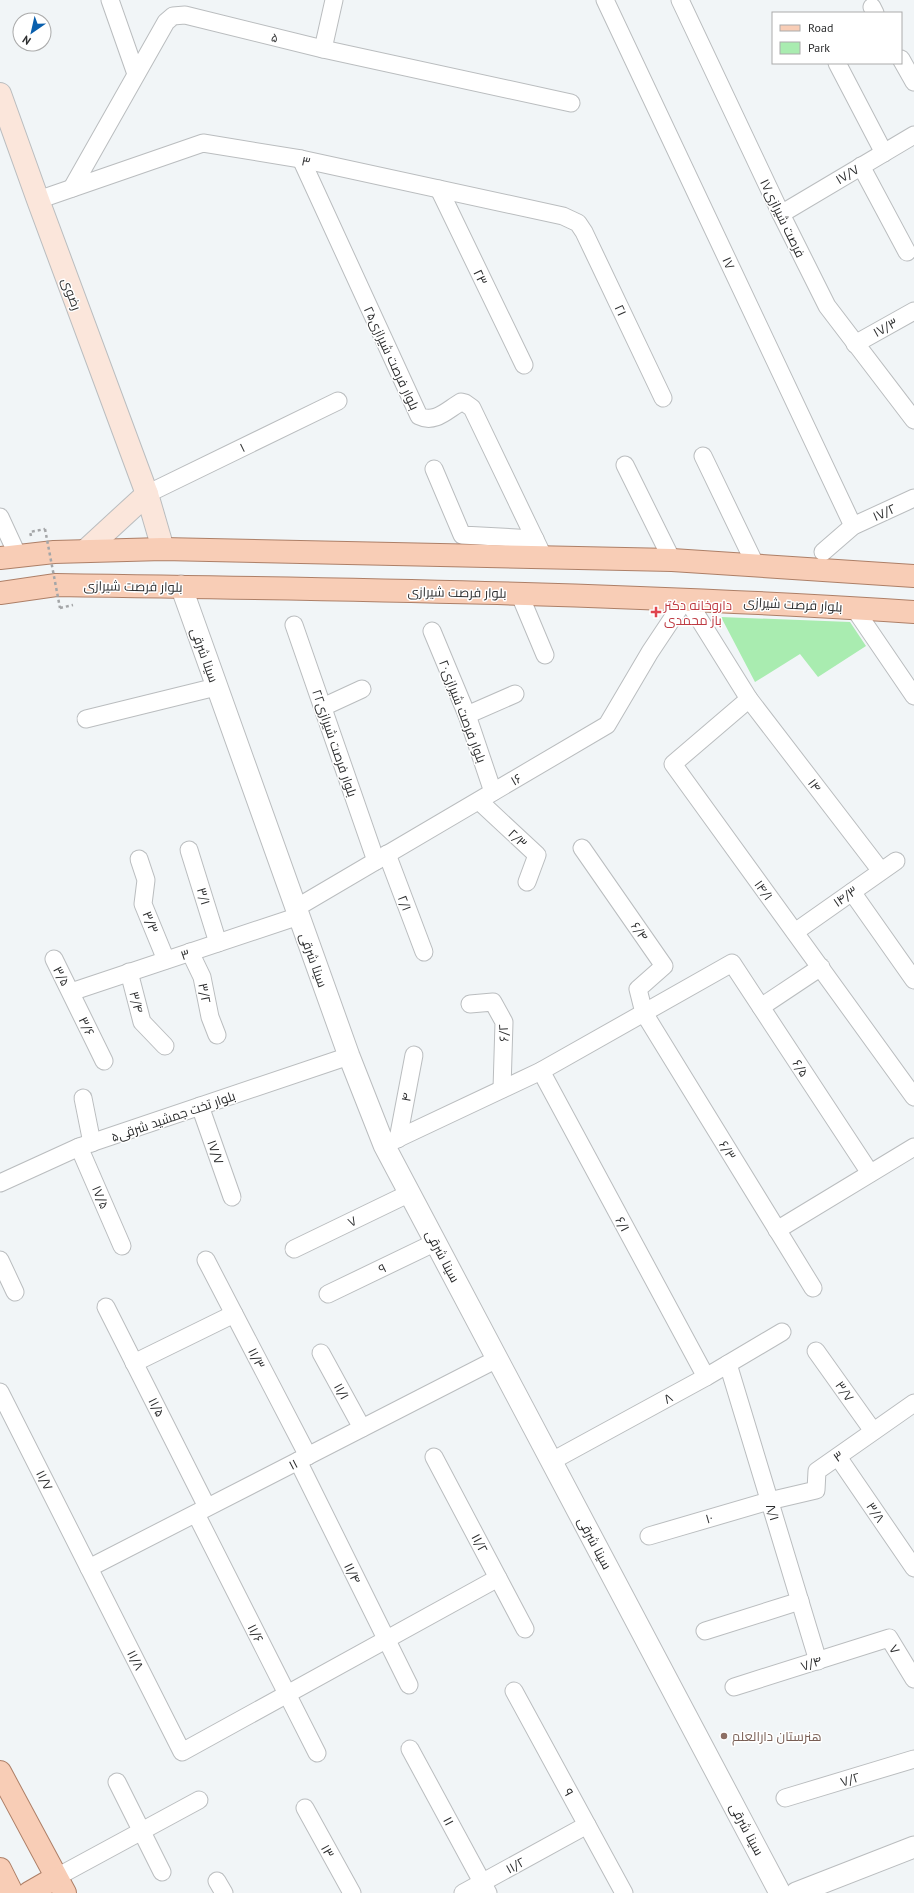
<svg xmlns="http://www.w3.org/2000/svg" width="914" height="1893" font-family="'PT Sans',Cairo,sans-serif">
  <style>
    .green { fill: #a9ecb0 }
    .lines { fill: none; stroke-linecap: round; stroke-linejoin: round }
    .minor-casing { stroke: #babdbf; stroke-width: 19 }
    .tertiary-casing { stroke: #babdbf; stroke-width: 23 }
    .secondary-casing { stroke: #babdbf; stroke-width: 24 }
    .primary-casing { stroke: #ad7f67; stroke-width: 24 }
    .path { stroke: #a4a6a8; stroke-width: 2.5; stroke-dasharray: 3 3; stroke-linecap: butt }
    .minor { stroke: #fff; stroke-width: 17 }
    .tertiary { stroke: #fff; stroke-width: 21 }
    .secondary { stroke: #fbe6db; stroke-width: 22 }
    .primary { stroke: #f8cdb6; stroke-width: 22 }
    .path-bridge { stroke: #a4a6a8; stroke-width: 2.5; stroke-dasharray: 3 3; stroke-linecap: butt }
    .health-dot { fill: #e0444e; stroke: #fff; stroke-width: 1.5 }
    .education-dot { fill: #8d6e63; stroke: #fff; stroke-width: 1.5 }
    .labels { text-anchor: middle; stroke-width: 3; stroke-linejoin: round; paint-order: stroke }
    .street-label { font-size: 13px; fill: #2c2d2e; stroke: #fff }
    .health-label { font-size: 13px; fill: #be3a42; stroke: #fff; text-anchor: start }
    .education-label { font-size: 13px; fill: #785e54; stroke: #fff; text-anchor: start }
  </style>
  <rect width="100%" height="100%" fill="#f1f5f7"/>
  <polygon class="green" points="721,617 850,622 866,646 818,677 800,654 755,682"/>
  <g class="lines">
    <defs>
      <g id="minor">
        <polyline points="110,0 136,74"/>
        <polyline points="605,0 853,526"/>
        <polyline points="680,0 781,214 827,306 914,420"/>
        <polyline points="872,7 875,13"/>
        <polyline points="323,49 334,0"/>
        <polyline points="901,59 914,82"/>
        <polyline points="837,63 884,153"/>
        <path d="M 301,159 L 419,416 C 435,424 447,410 461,402 L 465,403 L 472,408 L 544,558"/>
        <polyline points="861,166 907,252"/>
        <polyline points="72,188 166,22 173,16 185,15 323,49 571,103"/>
        <polyline points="439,189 524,365"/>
        <polyline points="38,200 203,143 301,159 563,216 578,223 584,232 663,398"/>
        <polyline points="781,214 914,135"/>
        <polyline points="855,344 914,311"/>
        <polyline points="703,456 756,566"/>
        <polyline points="625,465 672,560"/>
        <polyline points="434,469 462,535 535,539"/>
        <polyline points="147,494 338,401"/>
        <polyline points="0,517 18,556"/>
        <polyline points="823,552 853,526 914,498"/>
        <polyline points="519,593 545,655"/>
        <polyline points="854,608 914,696"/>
        <polyline points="294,625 376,861"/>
        <polyline points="432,631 467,715 493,792"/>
        <polyline points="749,699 673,764 914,1097"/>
        <polyline points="323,707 362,689"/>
        <polyline points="467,715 515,694"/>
        <polyline points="86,719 216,687"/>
        <polyline points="479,801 537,855 527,882"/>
        <polyline points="582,848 664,966 638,989 644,1013 813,1288"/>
        <polyline points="189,850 218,943"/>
        <polyline points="387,854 424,952"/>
        <polyline points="139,859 146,880 143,904 166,960"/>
        <polyline points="852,892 914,980"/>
        <polyline points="296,908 607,725 650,652 686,598 749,699 881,871"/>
        <polyline points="795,932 896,861"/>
        <polyline points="190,952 202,977 210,1017 217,1035"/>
        <polyline points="54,959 104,1061"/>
        <polyline points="129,972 142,1022 165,1046"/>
        <polyline points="71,992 299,916"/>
        <polyline points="470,1004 493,1002 504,1022 502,1089"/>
        <polyline points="761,1007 821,967"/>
        <polyline points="541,1071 706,1377"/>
        <polyline points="83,1098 92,1143"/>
        <polyline points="200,1106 232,1197"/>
        <polyline points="398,1139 414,1055"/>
        <polyline points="384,1145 541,1071 732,963 870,1173"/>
        <polyline points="79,1147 122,1246"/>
        <polyline points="0,1183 79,1147 349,1056"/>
        <polyline points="777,1230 914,1147"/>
        <polyline points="294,1249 410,1193"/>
        <polyline points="0,1260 15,1292"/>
        <polyline points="206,1260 308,1456"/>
        <polyline points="328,1294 436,1242"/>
        <polyline points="106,1307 207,1507"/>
        <polyline points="816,1351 873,1431"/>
        <polyline points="321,1353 362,1428"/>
        <polyline points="134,1363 234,1314"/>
        <polyline points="728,1364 818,1661"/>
        <polyline points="0,1392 182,1752 498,1578"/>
        <polyline points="434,1457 525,1629"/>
        <polyline points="838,1457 914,1568"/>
        <polyline points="298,1461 409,1685"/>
        <polyline points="552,1461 706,1377 782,1332"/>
        <polyline points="196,1514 317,1753"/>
        <polyline points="649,1536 769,1501 816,1490 817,1471 914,1403"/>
        <polyline points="89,1568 497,1359"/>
        <polyline points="705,1631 800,1601"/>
        <polyline points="734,1687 889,1638 914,1679"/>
        <polyline points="514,1691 624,1893"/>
        <polyline points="410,1749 488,1893"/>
        <polyline points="117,1782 162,1872"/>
        <polyline points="785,1798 914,1759"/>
        <polyline points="305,1808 352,1893"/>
        <polyline points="55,1878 199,1800"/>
        <polyline points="217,1881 224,1893"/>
        <polyline points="463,1893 587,1825"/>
      </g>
      <g id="tertiary">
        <polyline points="181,586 349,1056 384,1145 780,1893"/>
        <polyline points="796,1893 914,1847"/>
      </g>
      <g id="secondary">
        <polyline points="0,94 38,200 147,494"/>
        <polyline points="85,551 147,494 163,549"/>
      </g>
      <g id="primary">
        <polyline points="0,558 54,552 163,549 672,560 914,576"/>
        <path d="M 0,593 L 56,585 C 342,589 628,593 914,612"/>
        <polyline points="0,1772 65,1893"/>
        <polyline points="0,1869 12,1893"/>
        <polyline points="29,1893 55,1878"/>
      </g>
    </defs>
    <use href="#minor" class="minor-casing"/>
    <use href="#tertiary" class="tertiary-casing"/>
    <use href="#secondary" class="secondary-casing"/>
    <use href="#primary" class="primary-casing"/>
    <g class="path">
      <polyline points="31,536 30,532 45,529"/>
      <polyline points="60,608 73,605"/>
    </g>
    <use href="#minor" class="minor"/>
    <use href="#tertiary" class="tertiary"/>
    <use href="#secondary" class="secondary"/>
    <use href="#primary" class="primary"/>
    <polyline class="path-bridge" points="45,529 60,608"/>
  </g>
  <path class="health-dot" d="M654 606h4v4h4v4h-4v4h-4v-4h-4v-4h4z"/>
  <circle class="education-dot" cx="724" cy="1736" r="4"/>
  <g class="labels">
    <g class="street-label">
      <text transform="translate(275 37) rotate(14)" y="5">۵</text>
      <text transform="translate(306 161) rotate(12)" y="5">۳</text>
      <text transform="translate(847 174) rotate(-31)" y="5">۱۷/۷</text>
      <text transform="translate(783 218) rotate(64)" y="5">۱۷فرصت شیرازی</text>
      <text transform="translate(729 263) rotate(65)" y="5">۱۷</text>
      <text transform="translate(481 277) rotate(64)" y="5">۲۳</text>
      <text transform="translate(72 294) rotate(70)" y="5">رضوی</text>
      <text transform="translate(621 310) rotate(65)" y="5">۲۱</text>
      <text transform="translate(885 327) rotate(-29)" y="5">۱۷/۳</text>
      <text transform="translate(392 358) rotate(65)" y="5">بلوار فرصت شیرازی۲۵</text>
      <text transform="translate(242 447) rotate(-26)" y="5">۱</text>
      <text transform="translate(884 512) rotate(-24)" y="5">۱۷/۲</text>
      <text transform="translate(133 586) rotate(1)" y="5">بلوار فرصت شیرازی</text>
      <text transform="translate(457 592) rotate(1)" y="5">بلوار فرصت شیرازی</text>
      <text transform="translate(793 604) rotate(3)" y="5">بلوار فرصت شیرازی</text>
      <text transform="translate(205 655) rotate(70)" y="5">سینا شرقی</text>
      <text transform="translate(463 711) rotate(69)" y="5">بلوار فرصت شیرازی۲۰</text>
      <text transform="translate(335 743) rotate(71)" y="5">بلوار فرصت شیرازی۲۲</text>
      <text transform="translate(516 779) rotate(-30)" y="5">۱۶</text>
      <text transform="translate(815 785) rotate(53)" y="5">۱۴</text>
      <text transform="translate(518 838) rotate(43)" y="5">۲/۳</text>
      <text transform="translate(764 890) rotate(54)" y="5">۱۴/۱</text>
      <text transform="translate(204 896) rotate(73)" y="5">۳/۱</text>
      <text transform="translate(845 896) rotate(-35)" y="5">۱۴/۳</text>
      <text transform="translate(405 903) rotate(69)" y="5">۲/۱</text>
      <text transform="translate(151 922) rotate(68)" y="5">۳/۳</text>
      <text transform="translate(640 931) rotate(55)" y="5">۶/۴</text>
      <text transform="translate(185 954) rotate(-19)" y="5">۳</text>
      <text transform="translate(314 960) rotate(70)" y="5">سینا شرقی</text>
      <text transform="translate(62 976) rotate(62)" y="5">۳/۵</text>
      <text transform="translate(205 993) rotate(79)" y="5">۳/۲</text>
      <text transform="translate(137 1002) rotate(75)" y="5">۳/۴</text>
      <text transform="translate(87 1026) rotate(64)" y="5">۳/۶</text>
      <text transform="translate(503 1033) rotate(-93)" y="5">۶/۲</text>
      <text transform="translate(801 1068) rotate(57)" y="5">۶/۵</text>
      <text transform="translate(406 1097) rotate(-79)" y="5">۴</text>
      <text transform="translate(173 1116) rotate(-19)" y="5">بلوار تخت جمشید شرقی۵</text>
      <text transform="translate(728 1150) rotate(58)" y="5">۶/۳</text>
      <text transform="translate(216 1152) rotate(70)" y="5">۱۷/۷</text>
      <text transform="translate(101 1197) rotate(67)" y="5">۱۷/۵</text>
      <text transform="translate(352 1221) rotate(-26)" y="5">۷</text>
      <text transform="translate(623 1224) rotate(62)" y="5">۶/۱</text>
      <text transform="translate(443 1256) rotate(62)" y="5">سینا شرقی</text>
      <text transform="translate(382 1268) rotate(-26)" y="5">۹</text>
      <text transform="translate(257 1358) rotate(63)" y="5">۱۱/۳</text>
      <text transform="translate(342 1391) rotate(61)" y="5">۱۱/۱</text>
      <text transform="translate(845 1391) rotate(55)" y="5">۳/۷</text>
      <text transform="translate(668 1398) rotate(-29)" y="5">۸</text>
      <text transform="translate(157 1407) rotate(63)" y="5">۱۱/۵</text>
      <text transform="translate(838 1456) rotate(-35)" y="5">۳</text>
      <text transform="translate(293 1464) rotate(-27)" y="5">۱۱</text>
      <text transform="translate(45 1480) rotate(63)" y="5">۱۱/۷</text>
      <text transform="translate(773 1512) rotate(73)" y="5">۸/۱</text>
      <text transform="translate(876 1512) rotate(56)" y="5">۳/۸</text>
      <text transform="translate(709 1518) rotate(-16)" y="5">۱۰</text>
      <text transform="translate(480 1543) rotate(62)" y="5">۱۱/۲</text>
      <text transform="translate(595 1543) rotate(62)" y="5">سینا شرقی</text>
      <text transform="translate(353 1573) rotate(64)" y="5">۱۱/۴</text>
      <text transform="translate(256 1633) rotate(63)" y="5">۱۱/۶</text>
      <text transform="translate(895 1649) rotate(58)" y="5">۷</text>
      <text transform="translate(136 1660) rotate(63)" y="5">۱۱/۸</text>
      <text transform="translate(811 1663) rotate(-18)" y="5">۷/۴</text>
      <text transform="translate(850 1779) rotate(-17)" y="5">۷/۲</text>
      <text transform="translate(569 1792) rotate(61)" y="5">۹</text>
      <text transform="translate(449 1821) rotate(62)" y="5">۱۱</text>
      <text transform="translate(747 1829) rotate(62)" y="5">سینا شرقی</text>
      <text transform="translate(328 1851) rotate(61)" y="5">۱۳</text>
      <text transform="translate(515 1865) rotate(-29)" y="5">۱۱/۲</text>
    </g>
    <g class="health-label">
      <text x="664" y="610">داروخانه دکتر<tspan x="664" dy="15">باز محمدی</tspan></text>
    </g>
    <g class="education-label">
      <text x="732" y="1741">هنرستان دارالعلم</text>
    </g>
  </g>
  <rect x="772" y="12" width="130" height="52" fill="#ffffff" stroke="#ababab"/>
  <rect x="780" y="25" width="20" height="6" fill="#f8cdb6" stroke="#ababab"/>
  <text x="808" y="32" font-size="12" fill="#2c2d2e">Road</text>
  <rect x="780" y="42" width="20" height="12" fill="#a9ecb0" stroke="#ababab"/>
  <text x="808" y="52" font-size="12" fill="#2c2d2e">Park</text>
  <g transform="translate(32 32) rotate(214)"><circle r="19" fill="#ffffff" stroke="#ababab"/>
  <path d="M0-3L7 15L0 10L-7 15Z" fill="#095fad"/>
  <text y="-6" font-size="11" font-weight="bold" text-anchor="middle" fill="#2c2d2e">N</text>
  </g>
</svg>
